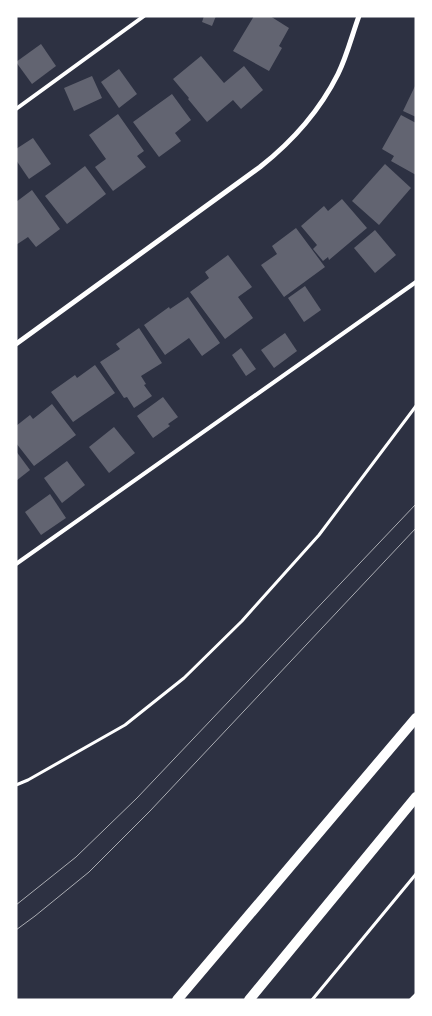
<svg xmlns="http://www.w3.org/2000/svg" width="432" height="1016" font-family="Rubik,sans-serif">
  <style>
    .building { fill: #626471 }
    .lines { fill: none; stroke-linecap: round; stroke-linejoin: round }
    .path { stroke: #fff; stroke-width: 3 }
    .service { stroke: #fff; stroke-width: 4 }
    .minor { stroke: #fff; stroke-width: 5 }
    .secondary { stroke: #fff; stroke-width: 10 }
    .tram { stroke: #abadb3; stroke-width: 1 }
  </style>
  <rect width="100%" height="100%" fill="#2d3142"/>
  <g class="building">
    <polygon points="204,16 216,16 212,26 202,22"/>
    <polygon points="254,16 270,16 289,28 279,46 282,48 269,71 233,51"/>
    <polygon points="41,44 56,66 32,84 16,62"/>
    <polygon points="201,56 224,83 244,66 263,90 241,109 233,100 207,122 188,99 189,98 173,79"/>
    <polygon points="119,69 137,94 119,108 101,82"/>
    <polygon points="92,76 102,98 74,111 64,88"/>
    <polygon points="416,84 416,117 403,111"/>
    <polygon points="172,94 191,120 175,133 181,141 159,157 133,122"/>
    <polygon points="118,114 144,151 137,156 146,167 113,191 95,167 106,159 89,135"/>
    <polygon points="401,115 416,123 416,175 391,161 394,156 382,149"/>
    <polygon points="33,138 51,164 29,179 16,160 16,149"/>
    <polygon points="385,164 411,188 379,225 352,201"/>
    <polygon points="85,166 106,194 67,224 45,196"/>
    <polygon points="32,190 60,229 36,247 28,237 16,245 16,202"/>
    <polygon points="342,199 367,228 329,260 328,257 323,261 313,249 317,245 301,226 324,206 328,211"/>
    <polygon points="296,228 325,267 284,297 261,265 277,254 272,246"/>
    <polygon points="375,230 396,255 375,273 354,248"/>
    <polygon points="228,255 252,287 238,297 253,318 225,339 190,292 209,278 205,272"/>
    <polygon points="305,286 321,310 304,322 288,298"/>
    <polygon points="188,297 220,343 202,356 189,338 165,355 144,325 169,307 170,309"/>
    <polygon points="139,328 162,363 141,376 146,384 144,385 152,396 134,408 127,397 124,398 100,362 120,349 116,344"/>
    <polygon points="285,333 297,351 274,368 261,350"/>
    <polygon points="241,348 256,369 246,376 232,355"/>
    <polygon points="95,365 115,393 73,422 51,392 75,375 77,378"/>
    <polygon points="163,397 178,417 168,424 170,426 153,438 137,416"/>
    <polygon points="52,404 76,435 34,466 16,443 16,426 30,415 33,419"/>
    <polygon points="114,427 135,453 109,473 89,447"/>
    <polygon points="16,451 30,470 16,481"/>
    <polygon points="67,461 85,485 62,503 44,478"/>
    <polygon points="50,494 66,518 41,535 25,512"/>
  </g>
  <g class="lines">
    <g class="path">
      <polyline points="16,785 28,780 125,725 184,678 242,621 319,535 416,406"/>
      <polyline points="312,1000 416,874"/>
    </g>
    <g class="service">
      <polyline points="16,109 144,16"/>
      <polyline points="16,564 416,282"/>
      <polyline points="411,1000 416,995"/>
    </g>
    <path class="minor" d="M 16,344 L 260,167 C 293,141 319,112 338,74 C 347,56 352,35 359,16"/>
    <g class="secondary">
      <polyline points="177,1000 416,718"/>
      <polyline points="249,1000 416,797"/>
    </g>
    <g class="tram">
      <polyline points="16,905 76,857 137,798 416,504"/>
      <polyline points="16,930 35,916 89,872 150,811 416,528"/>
    </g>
  </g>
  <rect width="432" height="1016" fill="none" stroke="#ffffff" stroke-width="35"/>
</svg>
